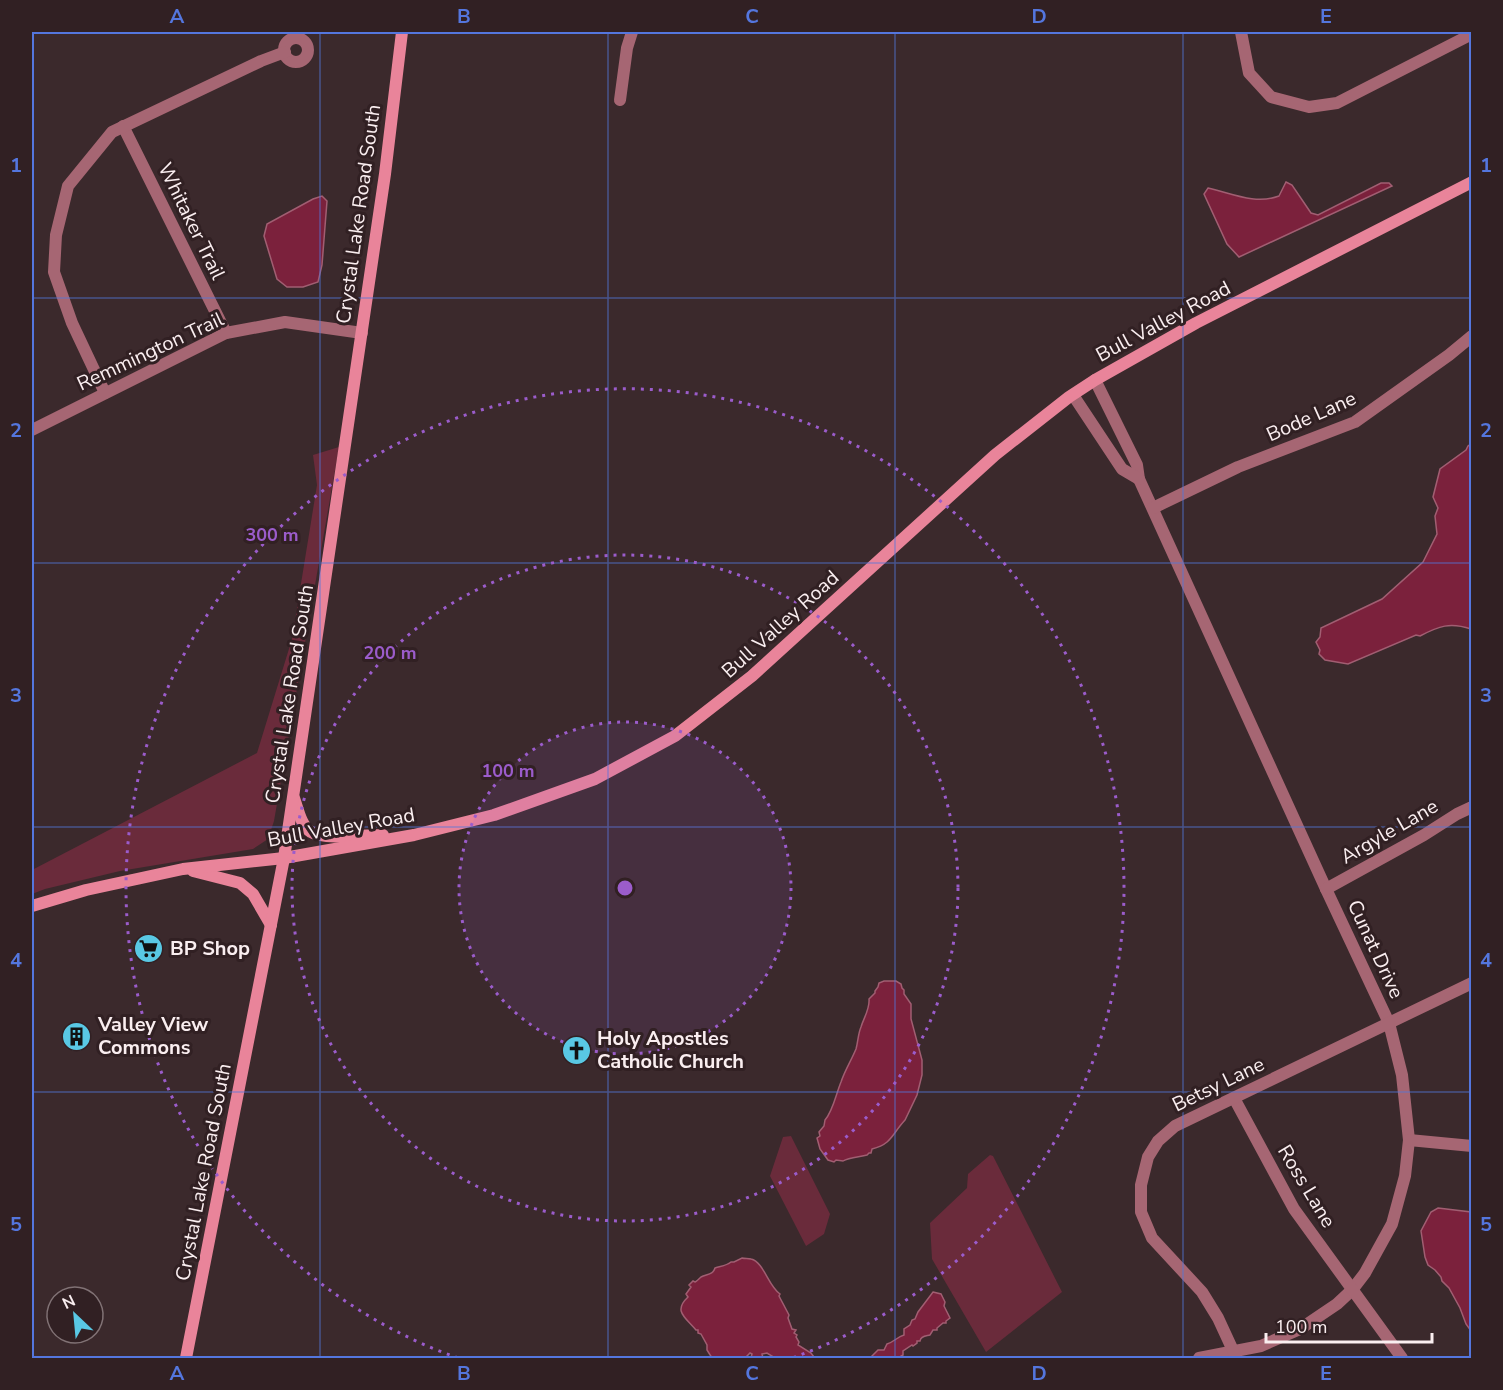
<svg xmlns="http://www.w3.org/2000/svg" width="1503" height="1390" font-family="'Nunito Sans',sans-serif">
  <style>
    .green { fill: #6a2b3b }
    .water { fill: #7b213c; stroke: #a15e72; stroke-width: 1.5 }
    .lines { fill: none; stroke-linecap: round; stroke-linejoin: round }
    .street { stroke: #a66673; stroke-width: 12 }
    .secondary { stroke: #e9849a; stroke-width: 12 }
    .grid { fill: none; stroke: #5476de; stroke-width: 1.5; stroke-opacity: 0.55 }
    .ring { fill: none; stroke: #9b5ccb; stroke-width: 3; stroke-dasharray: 3 6 }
    .labels { text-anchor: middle; stroke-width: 6; stroke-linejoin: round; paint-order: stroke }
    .street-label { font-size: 20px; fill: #faeef0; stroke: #312023 }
    .poi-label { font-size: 20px; font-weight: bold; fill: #faeef0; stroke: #312023; text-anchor: start }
    .centre { fill: #9b5ccb; stroke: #312023; stroke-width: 3 }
    .ring-label { font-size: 18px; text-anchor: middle; font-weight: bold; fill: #9b5ccb; stroke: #312023; stroke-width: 6; stroke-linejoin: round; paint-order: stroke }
    .neatline { fill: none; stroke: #5476de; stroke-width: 2 }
    .grid-label { font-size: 20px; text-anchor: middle; font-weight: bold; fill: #5476de }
  </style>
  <rect width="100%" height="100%" fill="#3b292c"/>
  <g class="green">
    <polygon points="339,447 274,821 268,839 253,849 120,871 45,889 32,894 32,870 257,753 292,639 317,485 313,455"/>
    <polygon points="791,1136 830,1214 824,1234 806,1246 770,1176 783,1137"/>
    <polygon points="990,1155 993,1156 1062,1292 986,1352 932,1259 930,1223 967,1188 968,1174"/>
  </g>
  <g class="water">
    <path d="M 1286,182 L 1292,185 L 1311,213 L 1318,215 L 1381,183 L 1389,183 L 1392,186 L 1239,257 L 1227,244 L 1204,194 L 1208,188 C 1231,193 1255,205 1279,196 Z"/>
    <polygon points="322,196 327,201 322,265 318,282 303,287 287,287 277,279 264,236 267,224 313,199"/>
    <path d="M 1471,444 L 1471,629 C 1450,622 1439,626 1420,636 L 1416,635 L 1348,664 L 1325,660 L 1319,654 L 1320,650 L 1316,642 L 1320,637 L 1321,628 L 1382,599 L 1423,562 L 1437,534 L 1435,516 L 1438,508 L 1433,497 L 1440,469 L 1466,450 L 1468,446 Z"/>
    <path d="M 884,981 L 896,981 L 901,984 L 902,988 L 904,990 L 904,994 L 911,1004 L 911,1019 L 922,1060 L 922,1075 L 917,1095 L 905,1120 C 892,1134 892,1144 872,1149 L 871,1153 L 869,1153 L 867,1155 C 860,1157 849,1157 843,1161 L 836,1160 L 834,1162 L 828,1160 L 820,1149 L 817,1138 L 820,1136 L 819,1132 L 824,1126 L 825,1120 C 833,1111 836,1094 841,1082 C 845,1070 851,1061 856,1049 C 858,1042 858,1034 861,1027 C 864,1017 870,1009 869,999 L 875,993 L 875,991 L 878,987 L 879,983 Z"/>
    <polygon points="1438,1208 1471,1212 1471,1331 1466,1324 1460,1308 1449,1288 1442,1281 1441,1277 1435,1270 1428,1265 1425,1257 1421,1231 1431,1212"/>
    <path d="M 742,1258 C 745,1259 748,1258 751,1259 C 764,1262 768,1286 780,1294 L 779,1296 L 789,1315 L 788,1318 L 792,1329 L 796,1330 L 794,1333 L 797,1335 L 796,1337 L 799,1342 L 798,1345 L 811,1353 L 814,1357 L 825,1358 L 775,1358 L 767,1353 L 762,1354 L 763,1358 L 751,1358 L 752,1354 L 750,1353 L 745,1358 L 712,1358 L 707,1350 L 707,1345 L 701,1334 L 698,1333 L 698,1330 L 696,1330 C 685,1317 673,1311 688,1297 L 686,1294 L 691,1287 L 689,1285 L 693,1281 L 695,1282 C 697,1281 699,1279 701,1277 C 707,1274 713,1275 715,1268 C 721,1266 726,1266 731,1262 L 734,1262 Z"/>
    <path d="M 933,1292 L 941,1294 L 945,1302 L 944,1306 L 950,1318 L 946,1321 L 946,1323 L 943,1323 L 937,1328 L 937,1330 L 933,1330 L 930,1335 C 927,1336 921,1335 920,1341 L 917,1341 L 917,1343 L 913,1346 L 912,1345 L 903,1351 L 903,1355 L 898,1358 L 870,1358 L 878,1350 L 884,1350 L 887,1344 C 894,1342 897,1337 904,1335 L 904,1329 L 910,1325 L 912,1320 L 915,1319 L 918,1312 Z"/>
  </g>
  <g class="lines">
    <g class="street">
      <polyline points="1241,32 1249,73 1271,97 1309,107 1337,103 1472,34"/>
      <circle cx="296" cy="50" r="12"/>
      <polyline points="620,100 627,48 632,32"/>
      <polyline points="123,126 226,333"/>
      <polyline points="1095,380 1137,465 1139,479 1326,889 1389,1023 1402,1075 1409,1140 1405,1176 1392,1224 1365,1273 1352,1290 1337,1304 1300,1329 1261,1346 1199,1358"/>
      <polyline points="105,393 72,323 54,272 56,235 68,186 112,132 261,61 285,52"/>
      <polyline points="1073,395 1122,469 1139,479"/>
      <polyline points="32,430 226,333 285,322 362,333"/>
      <polyline points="1153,508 1238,467 1355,422 1449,355 1472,336"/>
      <polyline points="1326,889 1424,835 1457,814 1472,807"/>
      <polyline points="1234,1098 1294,1209 1402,1358"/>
      <polyline points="1409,1140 1472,1146"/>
      <polyline points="1236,1357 1218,1318 1202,1292 1152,1238 1141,1212 1141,1185 1148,1157 1158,1141 1175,1126 1472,983"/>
    </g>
    <g class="secondary">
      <path d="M 294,798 C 298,809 301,826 311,832 C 323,840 367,835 383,835"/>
      <polyline points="193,871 240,883 253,894 271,925"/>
      <polyline points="32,906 86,890 183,869 284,858 414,835 494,815 595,779 675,736 752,676 995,455 1069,397 1095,380 1196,323 1472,182"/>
      <polyline points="186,1358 284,858 385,174 402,32"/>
    </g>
  </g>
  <path class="grid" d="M 320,32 L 320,1358M 608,32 L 608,1358M 895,32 L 895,1358M 1183,32 L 1183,1358M 32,298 L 1472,298M 32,563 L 1472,563M 32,827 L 1472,827M 32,1092 L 1472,1092"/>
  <circle cx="625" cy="888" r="166" fill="#9b5ccb" fill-opacity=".12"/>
  <g class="ring">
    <circle cx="625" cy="888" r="166"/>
    <circle cx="625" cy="888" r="333"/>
    <path d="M458 1358A499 499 0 1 1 792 1358"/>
  </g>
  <defs>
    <symbol id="supermarket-disc" viewBox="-11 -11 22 22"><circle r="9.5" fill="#59c8e4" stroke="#312023"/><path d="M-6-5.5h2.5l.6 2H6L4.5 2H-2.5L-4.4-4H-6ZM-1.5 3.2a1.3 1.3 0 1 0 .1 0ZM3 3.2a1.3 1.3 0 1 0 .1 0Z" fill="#111"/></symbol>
    <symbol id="building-disc" viewBox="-11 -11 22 22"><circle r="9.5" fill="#59c8e4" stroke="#312023"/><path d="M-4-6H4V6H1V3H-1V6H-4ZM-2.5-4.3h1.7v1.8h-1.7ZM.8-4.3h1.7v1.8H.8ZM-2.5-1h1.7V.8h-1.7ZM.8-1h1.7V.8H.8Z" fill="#111"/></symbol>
    <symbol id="church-disc" viewBox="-11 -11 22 22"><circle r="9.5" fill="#59c8e4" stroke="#312023"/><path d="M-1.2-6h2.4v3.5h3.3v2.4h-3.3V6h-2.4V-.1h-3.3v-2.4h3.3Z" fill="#111"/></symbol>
  </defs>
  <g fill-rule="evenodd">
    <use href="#supermarket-disc" x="132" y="932" width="33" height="33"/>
    <use href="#building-disc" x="60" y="1020" width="33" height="33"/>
    <use href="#church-disc" x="560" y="1034" width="33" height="33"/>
  </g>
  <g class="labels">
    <g class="street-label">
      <text transform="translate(358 214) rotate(-82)" y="7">Crystal Lake Road South</text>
      <text transform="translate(192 221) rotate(64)" y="7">Whitaker Trail</text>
      <text transform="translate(1163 321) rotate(-28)" y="7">Bull Valley Road</text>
      <text transform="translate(150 351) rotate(-25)" y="7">Remmington Trail</text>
      <text transform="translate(1311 416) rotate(-24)" y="7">Bode Lane</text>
      <text transform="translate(780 624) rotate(-42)" y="7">Bull Valley Road</text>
      <text transform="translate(289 694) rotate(-81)" y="7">Crystal Lake Road South</text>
      <text transform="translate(341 827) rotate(-10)" y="7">Bull Valley Road</text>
      <text transform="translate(1389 831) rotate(-30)" y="7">Argyle Lane</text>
      <text transform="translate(1376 949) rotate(65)" y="7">Cunat Drive</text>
      <text transform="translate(1218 1084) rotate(-26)" y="7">Betsy Lane</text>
      <text transform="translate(203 1172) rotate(-79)" y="7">Crystal Lake Road South</text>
      <text transform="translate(1307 1186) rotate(59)" y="7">Ross Lane</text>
    </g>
    <g class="poi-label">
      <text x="170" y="955">BP Shop</text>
      <text x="98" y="1031">Valley View<tspan x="98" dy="23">Commons</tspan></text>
      <text x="597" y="1045">Holy Apostles<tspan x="597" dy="23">Catholic Church</tspan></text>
    </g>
  </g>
  <circle cx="625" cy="888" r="9" class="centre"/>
  <g class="ring-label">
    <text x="272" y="541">300 m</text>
    <text x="390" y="659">200 m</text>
    <text x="508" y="777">100 m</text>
  </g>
  <rect width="1503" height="1390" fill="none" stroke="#312023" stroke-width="66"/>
  <g transform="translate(75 1315) rotate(334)"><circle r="28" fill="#312023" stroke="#817275" stroke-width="1.5"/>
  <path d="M0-4.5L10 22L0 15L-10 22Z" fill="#59c8e4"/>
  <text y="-9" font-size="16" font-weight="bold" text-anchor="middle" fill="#faeef0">N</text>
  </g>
  <path d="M1266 1333v9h166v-9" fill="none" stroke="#faeef0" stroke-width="3"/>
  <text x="1275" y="1333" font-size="18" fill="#faeef0" stroke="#312023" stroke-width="4.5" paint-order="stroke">100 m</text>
  <rect x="33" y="33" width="1437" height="1324" class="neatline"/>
  <g class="grid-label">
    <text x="177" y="23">A</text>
    <text x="464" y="23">B</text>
    <text x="752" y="23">C</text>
    <text x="1039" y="23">D</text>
    <text x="1326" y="23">E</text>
    <text x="16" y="172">1</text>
    <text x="1486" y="172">1</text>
    <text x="16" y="437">2</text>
    <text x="1486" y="437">2</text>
    <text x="16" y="702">3</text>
    <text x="1486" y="702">3</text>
    <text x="16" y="967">4</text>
    <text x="1486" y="967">4</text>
    <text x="16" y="1231">5</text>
    <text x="1486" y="1231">5</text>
    <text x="177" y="1380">A</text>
    <text x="464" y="1380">B</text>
    <text x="752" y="1380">C</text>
    <text x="1039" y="1380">D</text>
    <text x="1326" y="1380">E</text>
  </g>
</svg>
